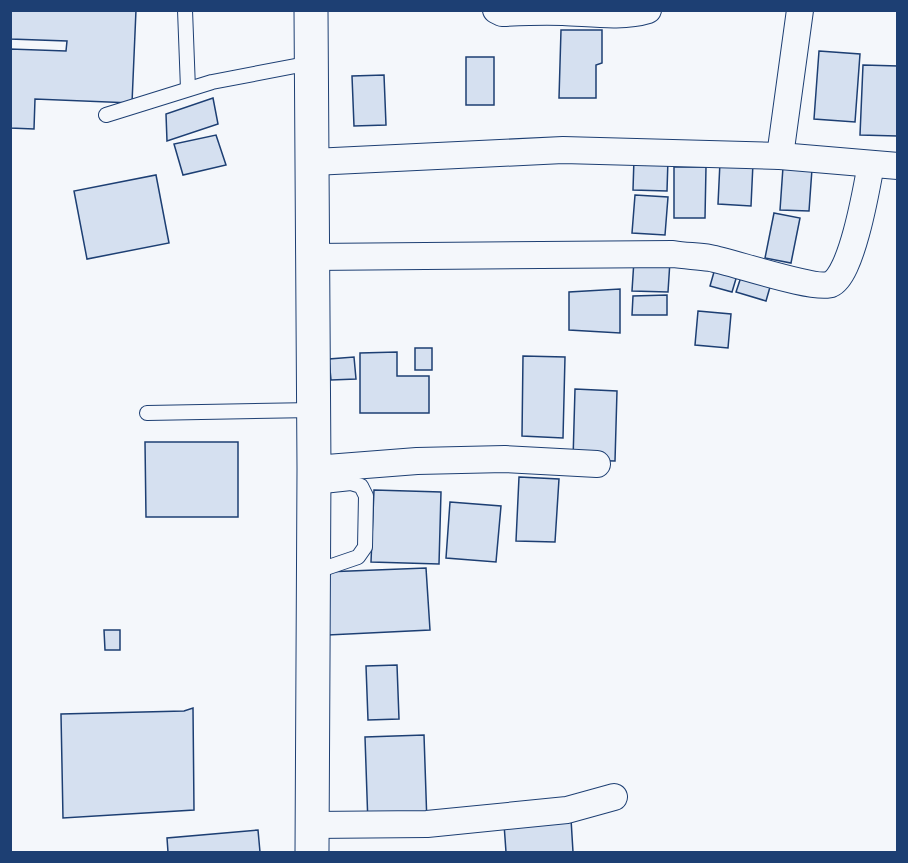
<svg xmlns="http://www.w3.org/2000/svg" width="908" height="863" font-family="'Public Sans',sans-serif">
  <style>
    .building { fill: #d5e0f0; stroke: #1d3f73; stroke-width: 1.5 }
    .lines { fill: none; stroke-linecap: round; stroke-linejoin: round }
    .service-casing { stroke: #1d3f73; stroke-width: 16 }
    .minor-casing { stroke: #1d3f73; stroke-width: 28 }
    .primary-casing { stroke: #1d3f73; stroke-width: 35 }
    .service { stroke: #f4f7fb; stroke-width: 14 }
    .minor { stroke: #f4f7fb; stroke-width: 26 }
    .primary { stroke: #f4f7fb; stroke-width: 33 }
  </style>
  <rect width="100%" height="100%" fill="#f4f7fb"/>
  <g class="building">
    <polygon points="10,10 136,10 132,103 35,99 34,129 10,128 10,49 66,51 67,41 10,39"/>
    <polygon points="561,30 602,30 602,63 596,65 596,98 559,98"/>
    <polygon points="819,51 860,54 855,122 814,119"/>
    <rect x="466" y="57" width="28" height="48"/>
    <polygon points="863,65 898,66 897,136 860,135"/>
    <polygon points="384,75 386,125 354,126 352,76"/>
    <polygon points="213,98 218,124 167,141 166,114"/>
    <polygon points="216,135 226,165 183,175 174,144"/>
    <polygon points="634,158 668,159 667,191 633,190"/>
    <polygon points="720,162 753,163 751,206 718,204"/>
    <polygon points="674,167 706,167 705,218 674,218"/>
    <polygon points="783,167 812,169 809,211 780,210"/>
    <polygon points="156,175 169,243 87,259 74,191"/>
    <polygon points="635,195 668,197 665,235 632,233"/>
    <polygon points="774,213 800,218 791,263 765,258"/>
    <polygon points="634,260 670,261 668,292 632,291"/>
    <polygon points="716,265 738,272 732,292 710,286"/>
    <polygon points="743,271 772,280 766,301 736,292"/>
    <polygon points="620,289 620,333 569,330 569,292"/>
    <polygon points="667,295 667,315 632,315 633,296"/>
    <polygon points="698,311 731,314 728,348 695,345"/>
    <rect x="415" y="348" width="17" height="22"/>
    <polygon points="397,352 397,376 429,376 429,413 360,413 360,353"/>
    <polygon points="523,356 565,357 563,438 522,436"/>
    <polygon points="354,357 356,379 331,380 329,359"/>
    <polygon points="575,389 617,391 615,461 573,460"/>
    <polygon points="145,442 238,442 238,517 146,517"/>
    <polygon points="519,477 559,479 555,542 516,541"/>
    <polygon points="374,490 441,492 439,564 371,562"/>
    <polygon points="450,502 501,506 496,562 446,558"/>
    <polygon points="426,568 430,630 328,635 325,572"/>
    <polygon points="104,630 120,630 120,650 105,650"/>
    <polygon points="397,665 399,719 368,720 366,666"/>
    <polygon points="193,708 194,810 63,818 61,714 184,711"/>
    <polygon points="424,735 427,824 368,825 365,737"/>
    <polygon points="571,819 573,852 506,852 504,824"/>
    <polygon points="258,830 260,852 168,852 167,838"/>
  </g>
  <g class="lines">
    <defs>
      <g id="service">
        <polyline points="185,10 188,89"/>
        <polyline points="106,115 212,82 311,63"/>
        <polyline points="147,413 314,410"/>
        <polyline points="314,487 351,483 361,486 366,496 365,547 358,557 314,572"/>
      </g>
      <g id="minor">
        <path d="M 496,10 L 502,13 C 522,12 543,11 563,12 C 591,13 622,18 648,10"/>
        <polyline points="780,156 800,10"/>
        <polyline points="313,162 563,150 780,156 898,166"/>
        <path d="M 312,257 L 673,254 C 685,256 698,256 710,258 C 732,262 816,291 831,284 C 852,275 867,186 871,164"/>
        <polyline points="314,469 417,461 505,459 597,464"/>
        <polyline points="312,825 427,824 567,810 614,797"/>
      </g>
      <polyline id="primary" points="311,10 314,469 312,852"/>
    </defs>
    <use href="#service" class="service-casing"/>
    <use href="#minor" class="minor-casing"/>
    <use href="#primary" class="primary-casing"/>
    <use href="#service" class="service"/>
    <use href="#minor" class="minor"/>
    <use href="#primary" class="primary"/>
  </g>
  <rect width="908" height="863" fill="none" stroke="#1d3f73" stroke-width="24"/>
</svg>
